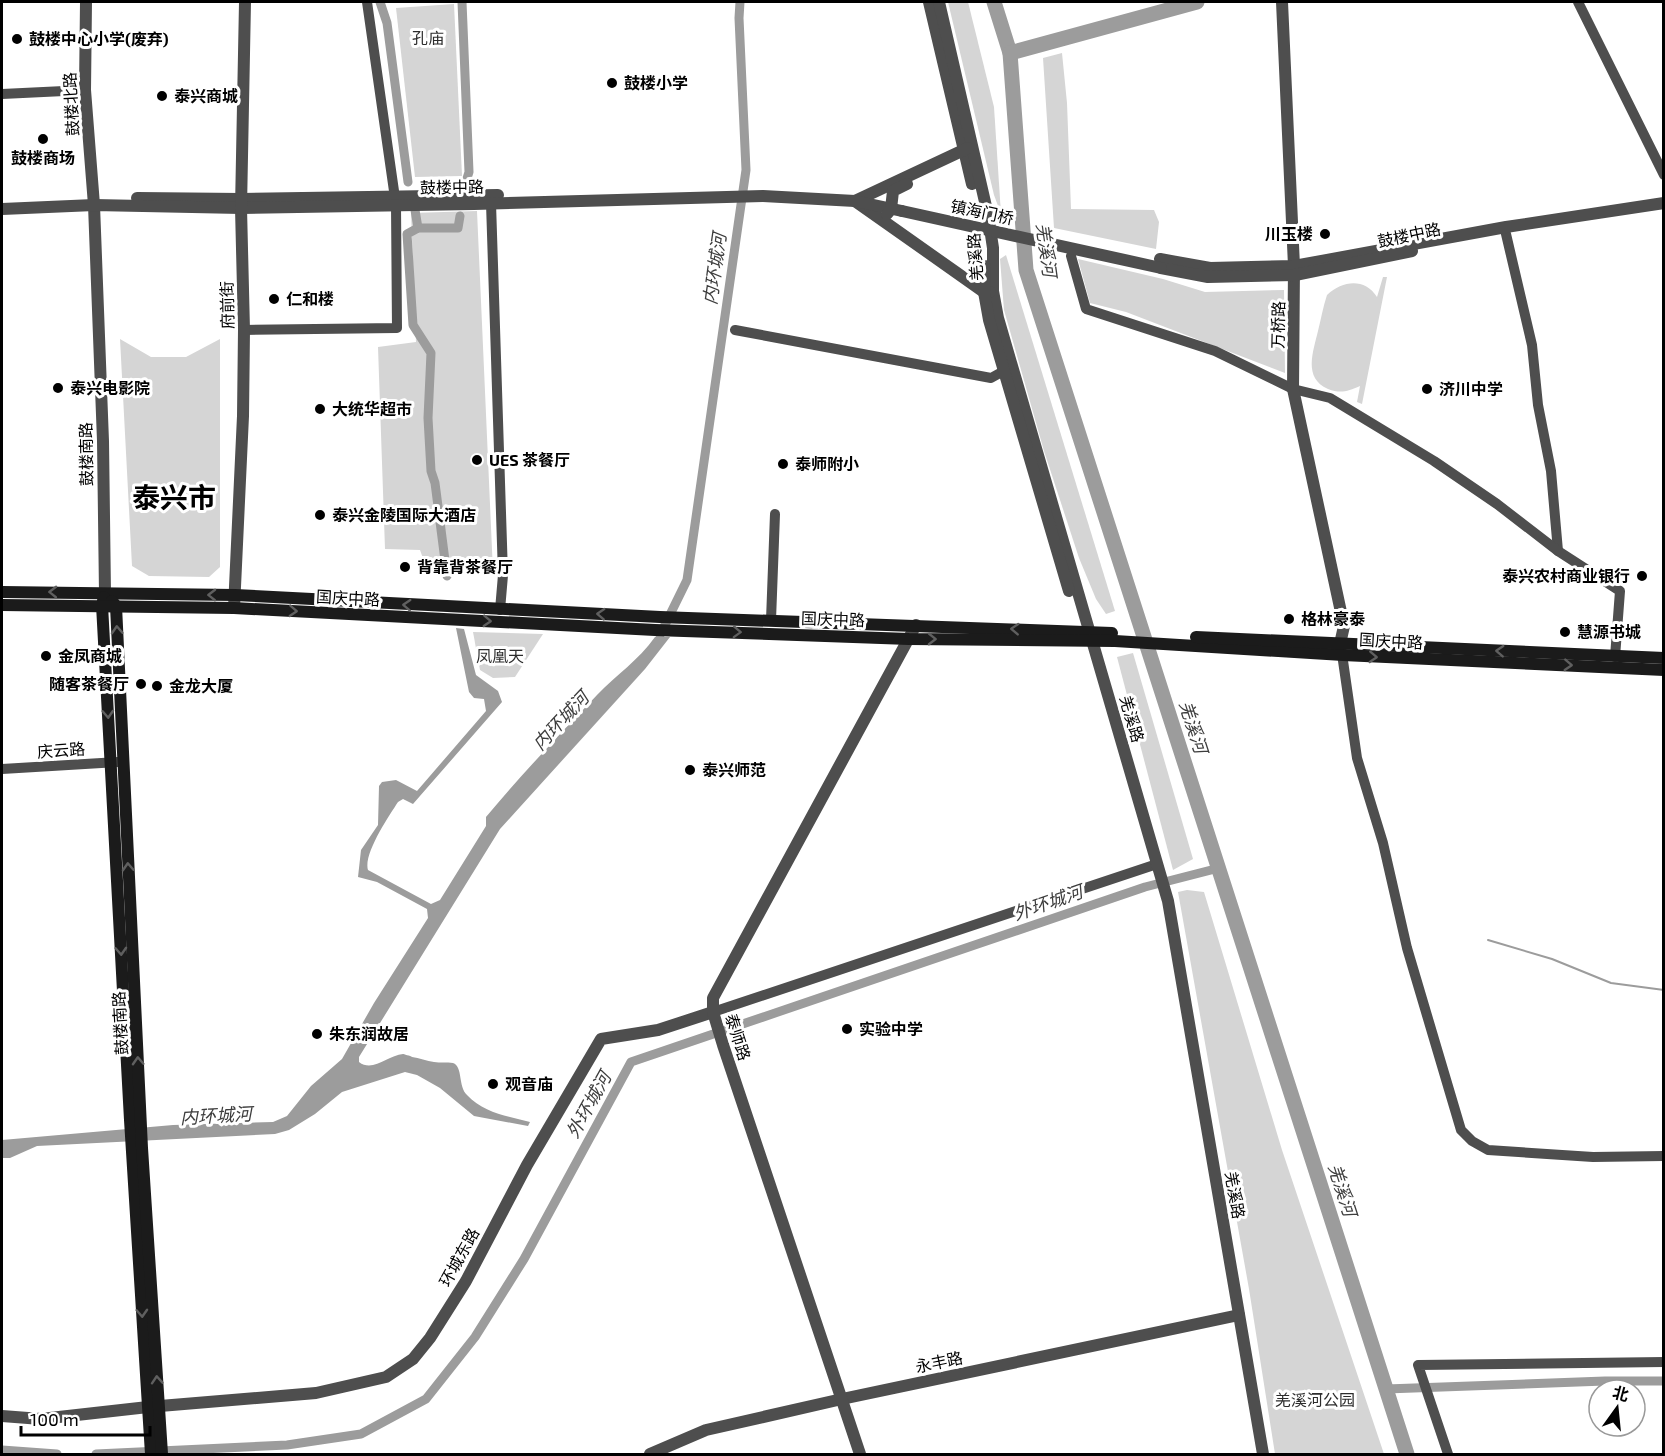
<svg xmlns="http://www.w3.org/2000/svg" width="1665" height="1456" font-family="'Exo 2','Noto Sans SC',sans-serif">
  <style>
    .green { fill: #d5d5d5 }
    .water { fill: #9c9c9c }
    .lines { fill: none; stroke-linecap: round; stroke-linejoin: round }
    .stream { stroke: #9c9c9c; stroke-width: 2 }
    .canal { stroke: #9c9c9c; stroke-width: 9 }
    .river { stroke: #9c9c9c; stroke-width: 15 }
    .minor { stroke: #4e4e4e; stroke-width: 10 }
    .tertiary { stroke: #4e4e4e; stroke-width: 12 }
    .secondary { stroke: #1b1b1b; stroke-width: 12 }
    .tertiary-bridge { stroke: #4e4e4e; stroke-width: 12 }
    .oneway { stroke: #5f5f5f }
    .poi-dot { fill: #000; stroke: #fff; stroke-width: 2 }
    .labels { text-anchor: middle; stroke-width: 6; stroke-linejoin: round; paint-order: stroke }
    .park-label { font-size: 16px; fill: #2c2c2c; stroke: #fff }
    .poi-label { font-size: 16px; font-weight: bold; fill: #000; stroke: #fff; text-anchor: start }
    .street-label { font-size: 16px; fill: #000; stroke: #fff }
    .water-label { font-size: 18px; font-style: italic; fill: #3d3d3d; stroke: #fff }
    .town-label { font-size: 28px; font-weight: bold; fill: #000; stroke: #fff }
  </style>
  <rect width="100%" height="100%" fill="#fff"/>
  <g class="green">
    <polygon points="948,2 968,2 994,107 1001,214 994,195"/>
    <polygon points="454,4 462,176 415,177 396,8"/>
    <polygon points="1062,53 1067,103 1071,209 1154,210 1159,222 1156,249 1054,228 1043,58"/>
    <polygon points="477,211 493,572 428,572 420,550 385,549 378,347 416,342 411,213"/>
    <polygon points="1006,255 1115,611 1106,614 1096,599 1079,558 1044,451 1004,310 1000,259"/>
    <polygon points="1078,259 1163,279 1205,292 1284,290 1285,373 1126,312 1090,303"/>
    <path d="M 1383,277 L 1387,277 L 1362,404 L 1357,402 L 1360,386 C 1348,391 1341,394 1328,389 C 1303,378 1313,352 1318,331 C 1321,319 1323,307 1327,295 C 1343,280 1365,278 1377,297 Z"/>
    <polygon points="120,339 151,357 186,357 220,339 220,567 209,577 149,576 132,566"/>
    <polygon points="473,632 543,634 515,677 493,678 480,670"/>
    <polygon points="1133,653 1193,859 1173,870 1117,657"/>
    <polygon points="1187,890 1204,892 1282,1150 1384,1454 1275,1454 1249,1289 1178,892"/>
  </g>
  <path class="water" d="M 456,628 L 464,629 L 476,675 L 498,691 L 502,702 L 413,804 L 403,799 L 398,802 C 389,816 363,854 368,870 L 431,904 L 440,900 L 486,826 L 486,817 C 521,775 559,735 597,695 C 617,674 638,661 655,637 L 670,637 L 645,669 L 500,829 L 359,1057 L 359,1062 C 373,1073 388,1055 403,1054 C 403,1054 411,1056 412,1057 C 419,1058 427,1061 434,1062 C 440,1063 447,1062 453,1063 C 463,1066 458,1087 467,1095 C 484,1113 507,1116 530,1122 L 528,1126 L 474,1116 L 440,1088 L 417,1075 L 405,1072 L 342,1092 L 315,1114 L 289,1130 L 275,1134 L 37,1146 L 10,1158 L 2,1158 L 2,1140 L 173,1125 L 273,1122 L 287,1116 L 311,1086 L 342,1059 L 374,1003 L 428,918 L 427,909 L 377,882 L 358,877 L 361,850 L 378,825 L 379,786 L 382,782 L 396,780 L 417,791 L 486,711 L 484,699 L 474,698 L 469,692 Z"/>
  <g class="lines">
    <polyline class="stream" points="1488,940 1552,959 1611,983 1664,990"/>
    <g class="canal">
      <polyline points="380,2 387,23 408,182"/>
      <polyline points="462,2 469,172 464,188"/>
      <polyline points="415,210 418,228"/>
      <polyline points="447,576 435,483 431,471 428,418 431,353 413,325 407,234 418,228 458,228 460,216"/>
      <polyline points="660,635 687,580 746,170 739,18 740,2"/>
      <polyline points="1386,1389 1605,1381 1664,1381"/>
      <polyline points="2,1450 57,1454"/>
      <polyline points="96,1454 287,1445 361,1434 426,1399 475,1337 524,1259 631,1062 1145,887 1219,868"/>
    </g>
    <g class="river">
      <polyline points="994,2 1010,53 1026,270 1407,1454"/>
      <polyline points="1010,53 1197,2"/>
    </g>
    <g class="minor">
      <polyline points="1578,2 1664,175"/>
      <polyline points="2,94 85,90"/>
      <polyline points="491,203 503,575 500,610"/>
      <polyline points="1506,234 1532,345 1538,405 1551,471 1558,551"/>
      <polyline points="1071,256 1086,309 1215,351 1293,389 1330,398 1434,461 1497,504 1558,551 1620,591 1615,657"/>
      <polyline points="244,330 397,328 396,205 367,2"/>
      <polyline points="735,330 991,378 1009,368"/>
      <polyline points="771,620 775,514"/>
      <polyline points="1341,647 1357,758 1383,843 1407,948 1461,1130 1472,1141 1488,1150 1593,1157 1664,1156"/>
      <polyline points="2,769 118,762"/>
      <polyline points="713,1012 1157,864"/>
      <polyline points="1448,1454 1418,1365 1664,1362"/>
    </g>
    <g class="tertiary">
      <polyline points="86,2 85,90 94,205 103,441 105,593"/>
      <polyline points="929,2 972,184"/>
      <polyline points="939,2 988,215 993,248 993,291 998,318 1168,901 1263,1454"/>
      <polyline points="1282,2 1294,266 1293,389 1344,626 1340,644"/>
      <polyline points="968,148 855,201 984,292 990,292"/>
      <polyline points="137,198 241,199 498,195"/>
      <polyline points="2,209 94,205 241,208 474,204 763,196 855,201 902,211"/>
      <polyline points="887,214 891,209 893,191 907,184"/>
      <polyline points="1160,259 1210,268 1294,266 1506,227 1664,203"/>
      <polyline points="985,266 984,292 989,320 1069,591"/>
      <polyline points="1161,268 1208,277 1295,275 1412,251"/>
      <polyline points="234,608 243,416 244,330 241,208 245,2"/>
      <polyline points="2,1416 41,1419 148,1407 316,1393 386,1377 413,1359 430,1338 466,1281 527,1165 601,1039 658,1030 713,1012"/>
      <polyline points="650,1454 706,1430 842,1399 1239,1315"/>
      <polyline points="860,1454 723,1045 713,1012 713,998 916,625"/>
    </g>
    <g class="secondary">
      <polyline points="2,592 235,595 660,617 1112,633"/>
      <polyline points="104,597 102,605 130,1120 151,1454"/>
      <polyline points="112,601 116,606 142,1148 162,1454"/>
      <polyline points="2,605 234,608 655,630 909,639 1115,641 1343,655 1664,670"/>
      <polyline points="1196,637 1664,658"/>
    </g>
    <polyline class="tertiary-bridge" points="902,211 1161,268"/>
  </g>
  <defs><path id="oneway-chevron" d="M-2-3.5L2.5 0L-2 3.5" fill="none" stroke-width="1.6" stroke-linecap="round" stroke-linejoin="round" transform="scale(1.5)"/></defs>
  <g class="oneway">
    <use href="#oneway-chevron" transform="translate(53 592) rotate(-179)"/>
    <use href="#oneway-chevron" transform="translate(212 595) rotate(-179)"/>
    <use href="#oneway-chevron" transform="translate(407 605) rotate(-177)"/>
    <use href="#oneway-chevron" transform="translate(293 611) rotate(3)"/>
    <use href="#oneway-chevron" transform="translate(601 614) rotate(-177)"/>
    <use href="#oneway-chevron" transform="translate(487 621) rotate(3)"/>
    <use href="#oneway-chevron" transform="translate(1015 629) rotate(-177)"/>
    <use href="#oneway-chevron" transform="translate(117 630) rotate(-93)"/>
    <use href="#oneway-chevron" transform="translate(737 632) rotate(2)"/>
    <use href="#oneway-chevron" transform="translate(932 639) rotate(1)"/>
    <use href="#oneway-chevron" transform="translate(1500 651) rotate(-177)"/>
    <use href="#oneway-chevron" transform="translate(1373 657) rotate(3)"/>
    <use href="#oneway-chevron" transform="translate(1568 665) rotate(3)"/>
    <use href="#oneway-chevron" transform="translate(108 714) rotate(87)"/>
    <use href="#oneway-chevron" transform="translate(128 867) rotate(-93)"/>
    <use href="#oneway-chevron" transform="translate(121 951) rotate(87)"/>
    <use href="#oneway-chevron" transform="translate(138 1061) rotate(-93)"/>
    <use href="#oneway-chevron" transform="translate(142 1313) rotate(87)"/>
    <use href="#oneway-chevron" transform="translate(157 1380) rotate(-94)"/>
  </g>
  <g class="poi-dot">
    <circle cx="17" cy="39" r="6"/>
    <circle cx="612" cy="83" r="6"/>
    <circle cx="162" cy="96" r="6"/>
    <circle cx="43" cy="139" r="6"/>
    <circle cx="1325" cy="234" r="6"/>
    <circle cx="274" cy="299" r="6"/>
    <circle cx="58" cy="388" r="6"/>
    <circle cx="1427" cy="389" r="6"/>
    <circle cx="320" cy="409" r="6"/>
    <circle cx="477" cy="460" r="6"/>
    <circle cx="783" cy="464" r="6"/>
    <circle cx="320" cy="515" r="6"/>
    <circle cx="405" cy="567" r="6"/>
    <circle cx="1642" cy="576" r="6"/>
    <circle cx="1289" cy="619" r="6"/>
    <circle cx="1565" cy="632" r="6"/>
    <circle cx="46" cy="656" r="6"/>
    <circle cx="141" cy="684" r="6"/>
    <circle cx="157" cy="686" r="6"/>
    <circle cx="690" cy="770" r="6"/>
    <circle cx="847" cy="1029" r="6"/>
    <circle cx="317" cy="1034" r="6"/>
    <circle cx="493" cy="1084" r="6"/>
  </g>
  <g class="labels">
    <g class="park-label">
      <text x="428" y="44">孔庙</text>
      <text x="500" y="662">凤凰天</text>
      <text x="1315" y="1406">羌溪河公园</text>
    </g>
    <g class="poi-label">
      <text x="29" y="45">鼓楼中心小学(废弃)</text>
      <text x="624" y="89">鼓楼小学</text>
      <text x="174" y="102">泰兴商城</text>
      <text x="43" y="164" text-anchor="middle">鼓楼商场</text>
      <text x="1313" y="240" text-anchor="end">川玉楼</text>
      <text x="286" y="305">仁和楼</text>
      <text x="70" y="394">泰兴电影院</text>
      <text x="1439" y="395">济川中学</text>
      <text x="332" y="415">大统华超市</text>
      <text x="489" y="466">UES 茶餐厅</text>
      <text x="795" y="470">泰师附小</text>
      <text x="332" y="521">泰兴金陵国际大酒店</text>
      <text x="417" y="573">背靠背茶餐厅</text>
      <text x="1630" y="582" text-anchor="end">泰兴农村商业银行</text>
      <text x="1301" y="625">格林豪泰</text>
      <text x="1577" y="638">慧源书城</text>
      <text x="58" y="662">金凤商城</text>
      <text x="129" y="690" text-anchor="end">随客茶餐厅</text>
      <text x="169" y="692">金龙大厦</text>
      <text x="702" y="776">泰兴师范</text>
      <text x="859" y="1035">实验中学</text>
      <text x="329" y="1040">朱东润故居</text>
      <text x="505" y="1090">观音庙</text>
    </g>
    <g class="street-label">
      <text transform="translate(71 104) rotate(-93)" y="6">鼓楼北路</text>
      <text transform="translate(452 187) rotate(-1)" y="6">鼓楼中路</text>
      <text transform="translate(982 212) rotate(12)" y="6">镇海门桥</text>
      <text transform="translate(1409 235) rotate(-12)" y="6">鼓楼中路</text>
      <text transform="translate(975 257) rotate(-94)" y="6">羌溪路</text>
      <text transform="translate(227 305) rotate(-91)" y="6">府前街</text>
      <text transform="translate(1278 325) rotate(-89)" y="6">万桥路</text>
      <text transform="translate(86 454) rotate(-91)" y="6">鼓楼南路</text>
      <text transform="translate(348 598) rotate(3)" y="6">国庆中路</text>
      <text transform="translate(833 619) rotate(2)" y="6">国庆中路</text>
      <text transform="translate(1391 641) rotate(3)" y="6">国庆中路</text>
      <text transform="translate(1132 719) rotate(74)" y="6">羌溪路</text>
      <text transform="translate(61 750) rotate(-4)" y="6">庆云路</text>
      <text transform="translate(120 1023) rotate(-93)" y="6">鼓楼南路</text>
      <text transform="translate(738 1037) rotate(72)" y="6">泰师路</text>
      <text transform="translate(1235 1195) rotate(80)" y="6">羌溪路</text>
      <text transform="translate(459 1257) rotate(-61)" y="6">环城东路</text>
      <text transform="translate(939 1362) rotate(-12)" y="6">永丰路</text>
    </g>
    <g class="water-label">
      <text transform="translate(1046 250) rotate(82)" y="6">羌溪河</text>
      <text transform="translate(715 269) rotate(-82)" y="6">内环城河</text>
      <text transform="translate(561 721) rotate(-47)" y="6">内环城河</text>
      <text transform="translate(1193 727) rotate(72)" y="6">羌溪河</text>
      <text transform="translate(1048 903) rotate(-19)" y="6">外环城河</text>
      <text transform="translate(589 1105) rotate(-61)" y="6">外环城河</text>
      <text transform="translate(216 1116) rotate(-3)" y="6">内环城河</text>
      <text transform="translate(1342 1190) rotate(72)" y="6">羌溪河</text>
    </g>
    <g class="town-label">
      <text x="174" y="508">泰兴市</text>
    </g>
  </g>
  <rect width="1665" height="1456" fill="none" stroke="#000000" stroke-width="6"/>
  <g transform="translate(1617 1408) rotate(15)"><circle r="28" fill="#ffffff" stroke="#999999" stroke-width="1.5"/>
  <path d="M0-4.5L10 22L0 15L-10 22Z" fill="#000000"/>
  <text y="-9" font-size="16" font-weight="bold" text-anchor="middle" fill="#000000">北</text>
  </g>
  <path d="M21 1426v9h129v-9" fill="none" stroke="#000000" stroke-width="3"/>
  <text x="30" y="1426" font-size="18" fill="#000000" stroke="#ffffff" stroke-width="4.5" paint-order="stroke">100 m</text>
</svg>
